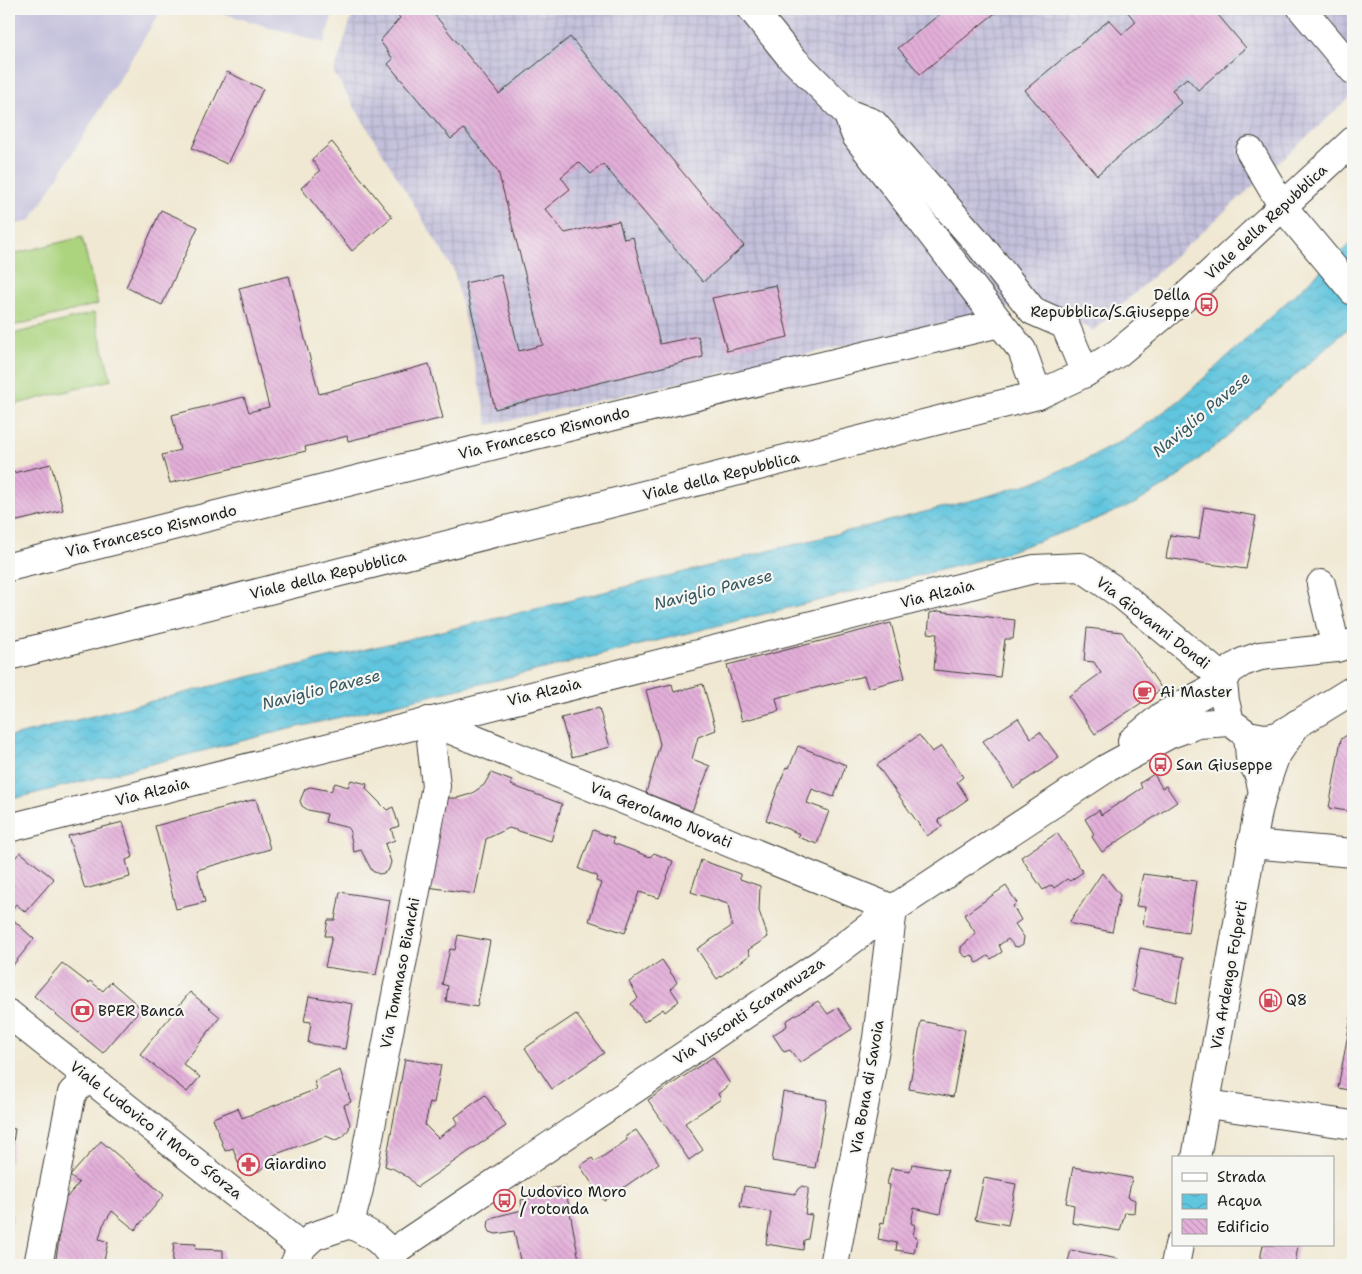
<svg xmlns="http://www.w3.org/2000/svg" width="1362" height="1274" font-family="'Shantell Sans',sans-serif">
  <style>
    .industrial { fill: url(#industrial-grid) }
    .railway { fill: #c3c0db }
    .grass { fill: #acd47f; stroke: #64784e }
    .water { fill: url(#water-waves); stroke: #3e707d }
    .building { fill: url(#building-back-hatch) }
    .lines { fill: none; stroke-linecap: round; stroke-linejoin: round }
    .minor-casing { stroke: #3c3b37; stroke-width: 30 }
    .minor { stroke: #fff; stroke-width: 28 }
    .labels { text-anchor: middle; stroke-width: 4.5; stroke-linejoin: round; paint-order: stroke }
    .street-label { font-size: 15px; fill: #1c1c1c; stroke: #f6f6f2 }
    .poi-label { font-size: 15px; fill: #1c1c1c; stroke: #f6f6f2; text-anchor: start }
    .water-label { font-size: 16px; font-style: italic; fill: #345760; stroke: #f6f6f2 }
  </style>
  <defs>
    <pattern id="industrial-grid" width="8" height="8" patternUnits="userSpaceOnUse" patternTransform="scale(1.25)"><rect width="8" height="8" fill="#c3c0db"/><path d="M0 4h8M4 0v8" fill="none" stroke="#a7a4bb"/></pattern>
    <pattern id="water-waves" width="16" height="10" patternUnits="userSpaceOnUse" patternTransform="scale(1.25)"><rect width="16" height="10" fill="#60c5de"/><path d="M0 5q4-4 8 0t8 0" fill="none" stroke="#53a9be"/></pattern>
    <pattern id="building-back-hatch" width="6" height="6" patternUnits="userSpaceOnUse" patternTransform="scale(1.25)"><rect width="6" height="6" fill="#e3afd9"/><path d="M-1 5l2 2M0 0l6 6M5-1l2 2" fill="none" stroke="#c296ba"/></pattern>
  </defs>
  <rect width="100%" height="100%" fill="#f6f6f2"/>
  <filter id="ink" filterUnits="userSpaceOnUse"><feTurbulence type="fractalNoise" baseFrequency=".02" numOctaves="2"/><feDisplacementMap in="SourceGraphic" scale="10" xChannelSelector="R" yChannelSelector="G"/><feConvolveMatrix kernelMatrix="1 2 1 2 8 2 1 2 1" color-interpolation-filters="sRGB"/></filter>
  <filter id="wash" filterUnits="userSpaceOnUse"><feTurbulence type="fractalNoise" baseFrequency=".0096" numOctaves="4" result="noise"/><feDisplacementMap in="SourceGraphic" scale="20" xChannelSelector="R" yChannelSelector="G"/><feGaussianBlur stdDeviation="1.12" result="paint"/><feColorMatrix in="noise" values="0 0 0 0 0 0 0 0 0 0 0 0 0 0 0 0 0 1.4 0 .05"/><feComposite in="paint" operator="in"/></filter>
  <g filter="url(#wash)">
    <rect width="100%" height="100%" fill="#f0e8d2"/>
    <polygon class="industrial" points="354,9 1353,9 1353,95 1093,331 1039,301 974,317 488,425 454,271 334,73"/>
    <g class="railway">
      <polygon points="9,9 162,9 31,220 9,227"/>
      <polygon points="208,9 334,9 324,43"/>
    </g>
    <g class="grass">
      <polygon points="82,237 98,304 9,327 9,255"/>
      <polygon points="94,313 111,380 9,406 9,335"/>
    </g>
    <polygon class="water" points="1353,241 1353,324 1226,437 1174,480 1134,504 1064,532 996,556 556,666 269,734 9,800 9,737 244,678 540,608 981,498 1031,483 1083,461 1129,437 1180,400"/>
    <g id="blocks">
      <g class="building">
        <polygon points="393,9 430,9 499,94 570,37 744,246 703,282 603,164 591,174 579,162 561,177 570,189 545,209 565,233 619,221 624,239 633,237 660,344 698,336 703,357 495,409 465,283 501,275 519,351 543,345 539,328 498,171 464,129 451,139 388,64 393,59 380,41 400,18"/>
        <polygon points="946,9 1000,9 920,74 898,48"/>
        <polygon points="1125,9 1213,9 1246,48 1198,90 1187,78 1172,90 1181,103 1097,175 1025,90 1109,20 1122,34 1136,22"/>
        <polygon points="227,72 263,89 227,164 192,148"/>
        <polygon points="332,142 392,217 352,251 301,188 320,171 312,159"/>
        <polygon points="161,210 198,227 162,305 126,287"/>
        <polygon points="289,276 319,394 429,364 443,418 348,441 347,436 305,447 306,451 170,483 162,455 180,450 172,415 244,397 249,412 269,407 239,288"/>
        <polygon points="776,285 788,337 727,351 712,298"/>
        <polygon points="51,464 63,510 9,523 9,474"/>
        <polygon points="1204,507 1256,516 1246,569 1166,558 1170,535 1199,539"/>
        <polygon points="938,611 1015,620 1013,639 1005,639 1000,677 934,670 937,634 928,633 930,613"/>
        <polygon points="891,623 905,678 868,688 864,676 791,694 776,698 779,711 742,721 727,665"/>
        <polygon points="1087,628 1122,632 1162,689 1095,734 1069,696 1101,673 1094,662 1084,661"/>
        <polygon points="672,684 674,692 703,684 716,730 698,737 692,759 710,766 692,811 646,793 660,744 646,690"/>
        <polygon points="599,708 610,747 572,757 561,718"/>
        <polygon points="1018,718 1031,738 1040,732 1059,758 1014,788 983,741"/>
        <polygon points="1353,731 1353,812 1329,808 1341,739"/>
        <polygon points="919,735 932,752 942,746 963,777 957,782 968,799 938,820 942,826 927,836 877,765"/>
        <polygon points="798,746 846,765 834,797 812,789 807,803 829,811 817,844 798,837 800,834 766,820 786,767 789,768"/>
        <polygon points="491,773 512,781 511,785 562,804 551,841 509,828 486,839 475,894 428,887 441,798 457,798 471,794 484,785"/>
        <polygon points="1154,774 1162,788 1166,786 1177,802 1102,852 1092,837 1094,834 1085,819 1099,810 1101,815 1142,788 1140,783"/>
        <polygon points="351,780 367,784 366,789 387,810 393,807 399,826 391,829 395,840 385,844 391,862 389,869 384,873 379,874 372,871 361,850 354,852 349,828 325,822 327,814 308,810 302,806 300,801 305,789 310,787 331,791 335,783 348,787"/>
        <polygon points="256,799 270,849 197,870 205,902 176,909 155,826"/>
        <polygon points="123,822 133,857 126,860 130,877 85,889 68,836"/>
        <polygon points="593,830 614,838 613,843 650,857 654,853 673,861 659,898 639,892 625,933 589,921 601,883 596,881 597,876 579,869"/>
        <polygon points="1057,833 1083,872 1070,881 1067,879 1054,888 1052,885 1043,890 1021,857"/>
        <polygon points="20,852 54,879 25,912 16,904 9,912 9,865"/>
        <polygon points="701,860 740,874 740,879 760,886 759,911 768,937 748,950 750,955 717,979 697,949 732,926 728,904 691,892"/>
        <polygon points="1102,873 1120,895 1112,932 1072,924 1070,921"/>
        <polygon points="1143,874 1196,881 1188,933 1143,926 1145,907 1136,906"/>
        <polygon points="1006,886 1017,903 1013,906 1021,920 1015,924 1024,937 1023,944 1018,947 1014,946 1008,939 999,945 1002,952 991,959 988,956 977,963 972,955 966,957 961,953 961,947 976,934 964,915"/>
        <polygon points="340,892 390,900 376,975 325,967 332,936 325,936 328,920 335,920"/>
        <polygon points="9,916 34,939 9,970"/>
        <polygon points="458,935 490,941 477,1007 446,1001 448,986 442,984 450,949 455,950"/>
        <polygon points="1140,948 1184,957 1176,1002 1132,991"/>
        <polygon points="662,960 677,982 671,989 679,1001 665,1012 663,1009 644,1022 631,1004 638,998 629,982"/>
        <polygon points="62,963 88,983 90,981 103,991 111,982 141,1008 103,1053 34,996"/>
        <polygon points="190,992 220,1017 183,1064 200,1077 187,1092 140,1054"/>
        <polygon points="309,996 353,1004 345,1049 308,1043 311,1022 304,1021"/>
        <polygon points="818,1001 828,1014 838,1008 852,1029 800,1063 790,1050 784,1052 773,1035 787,1026 786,1021"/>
        <polygon points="1352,1012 1353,1012 1353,1091 1338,1088"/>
        <polygon points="576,1014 604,1053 552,1089 525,1048"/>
        <polygon points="921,1021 965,1030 953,1097 909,1089"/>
        <polygon points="713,1057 730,1084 718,1094 721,1099 685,1123 703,1150 689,1160 648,1100"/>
        <polygon points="405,1059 441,1065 434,1103 430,1102 425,1125 438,1138 458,1123 455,1117 485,1095 506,1126 417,1187 409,1178 394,1169 385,1166"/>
        <polygon points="340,1070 351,1102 344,1105 350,1124 349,1129 343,1137 335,1140 326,1136 268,1157 268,1163 259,1171 251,1172 242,1168 238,1162 233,1148 225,1151 213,1118 238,1108 242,1118 317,1089 314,1081"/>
        <polygon points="783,1092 827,1100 815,1168 772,1161"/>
        <polygon points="9,1128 15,1129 10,1162 9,1162"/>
        <polygon points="636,1130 659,1163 604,1201 580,1166 592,1158 595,1162 627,1140 626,1136"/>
        <polygon points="101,1141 164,1195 135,1230 112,1211 103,1225 99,1239 108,1242 103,1265 55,1265 60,1233 56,1232 61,1204 79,1183 70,1176"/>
        <polygon points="912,1164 948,1170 940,1214 914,1208 911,1223 915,1225 913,1236 917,1238 914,1253 896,1250 897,1243 878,1239 881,1222 884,1223 890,1185 887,1184 891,1168 910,1171"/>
        <polygon points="1073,1167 1132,1178 1128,1197 1135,1200 1134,1213 1125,1212 1120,1231 1072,1223 1074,1205 1066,1203"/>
        <polygon points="984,1178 1016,1184 1008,1225 975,1219"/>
        <polygon points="565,1186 580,1265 521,1265 514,1231 496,1234 490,1232 488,1227 489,1220 494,1217 522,1210 521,1200 549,1194 549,1189"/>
        <polygon points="744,1186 795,1194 798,1189 802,1186 808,1188 808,1193 805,1214 812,1215 808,1239 804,1240 803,1250 766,1244 771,1212 740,1207"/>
        <polygon points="9,1214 13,1214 10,1230 9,1230"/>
        <polygon points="174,1243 196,1244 195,1249 223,1250 223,1262 219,1263 218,1265 172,1265"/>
        <polygon points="1263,1245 1298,1245 1295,1265 1259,1265"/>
        <polygon points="1071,1250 1118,1259 1117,1265 1067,1265"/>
      </g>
    </g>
  </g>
  <g filter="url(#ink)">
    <use href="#blocks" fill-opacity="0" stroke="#3c3b37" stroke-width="1"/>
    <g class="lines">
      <defs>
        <g id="minor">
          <polyline points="752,9 789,55 847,113 856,136 1000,323"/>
          <polyline points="1302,9 1353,70"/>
          <polyline points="847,113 873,123 979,244 1033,311 1065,325 1085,373"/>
          <polyline points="1250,151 1283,207 1353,291"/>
          <polyline points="9,567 519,439 1000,323 1022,350 1038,395"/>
          <polyline points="1321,584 1336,648"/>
          <polyline points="1353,643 1336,648 1260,656 1243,662 1229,671 1223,683 1225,701 1230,722 1248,735 1264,738 1278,736 1353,690"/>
          <polyline points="9,656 1038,395 1085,373 1118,353 1183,299 1353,141"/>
          <polyline points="429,721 893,909 877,1038 834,1265"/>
          <polyline points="1248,735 1250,758 1259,775 1263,792"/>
          <polyline points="1132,741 1162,716 1223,683"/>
          <polyline points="9,828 1034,569 1081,567 1123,596 1224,679"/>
          <polyline points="1251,844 1353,853"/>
          <polyline points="9,1014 302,1247"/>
          <polyline points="1207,1104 1353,1125"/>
          <polyline points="1196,1158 1258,811 1263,792 1275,757 1297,724"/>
          <polyline points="350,1224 359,1189 436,786 429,721"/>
          <polyline points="391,1253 823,962 893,909 1107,768 1170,734 1198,724 1230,722"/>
          <polyline points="38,1265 72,1093 89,1077"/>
          <path d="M 294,1265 L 302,1247 L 314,1236 L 350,1224 C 371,1234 387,1242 395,1265"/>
          <polyline points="1175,1265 1179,1245"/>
        </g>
      </defs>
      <use href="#minor" class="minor-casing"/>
      <use href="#minor" class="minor"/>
    </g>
  </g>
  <defs>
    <symbol id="bus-ring" viewBox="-11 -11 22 22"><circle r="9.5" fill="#f6f6f2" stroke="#d1495b" stroke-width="1.5"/><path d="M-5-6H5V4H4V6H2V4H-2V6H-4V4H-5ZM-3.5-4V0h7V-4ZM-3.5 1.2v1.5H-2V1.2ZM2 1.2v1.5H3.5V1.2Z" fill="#d1495b"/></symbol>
    <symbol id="cafe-ring" viewBox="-11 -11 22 22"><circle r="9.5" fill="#f6f6f2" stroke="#d1495b" stroke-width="1.5"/><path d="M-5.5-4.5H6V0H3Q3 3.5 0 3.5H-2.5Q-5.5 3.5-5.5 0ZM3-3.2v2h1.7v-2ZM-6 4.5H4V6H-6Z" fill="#d1495b"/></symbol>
    <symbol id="fuel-ring" viewBox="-11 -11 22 22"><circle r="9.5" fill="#f6f6f2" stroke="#d1495b" stroke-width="1.5"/><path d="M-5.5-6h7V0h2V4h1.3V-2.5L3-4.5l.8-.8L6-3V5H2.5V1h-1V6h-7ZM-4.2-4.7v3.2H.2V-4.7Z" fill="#d1495b"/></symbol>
    <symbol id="bank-ring" viewBox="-11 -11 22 22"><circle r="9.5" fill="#f6f6f2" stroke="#d1495b" stroke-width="1.5"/><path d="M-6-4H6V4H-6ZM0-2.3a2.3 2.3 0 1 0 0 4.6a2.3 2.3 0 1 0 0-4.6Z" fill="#d1495b"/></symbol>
    <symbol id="pharmacy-ring" viewBox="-11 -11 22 22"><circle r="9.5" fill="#f6f6f2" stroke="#d1495b" stroke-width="1.5"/><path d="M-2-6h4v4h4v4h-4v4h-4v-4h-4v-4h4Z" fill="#d1495b"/></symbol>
  </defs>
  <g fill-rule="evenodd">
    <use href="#bus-ring" x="1194" y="292" width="25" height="25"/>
    <use href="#cafe-ring" x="1132" y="680" width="25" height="25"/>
    <use href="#bus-ring" x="1148" y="752" width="25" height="25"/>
    <use href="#fuel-ring" x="1258" y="988" width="25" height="25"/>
    <use href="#bank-ring" x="70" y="998" width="25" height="25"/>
    <use href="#pharmacy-ring" x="236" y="1152" width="25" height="25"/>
    <use href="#bus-ring" x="492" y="1188" width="25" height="25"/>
  </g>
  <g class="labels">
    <g class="street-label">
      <text transform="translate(1266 222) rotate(-43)" y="5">Viale della Repubblica</text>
      <text transform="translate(544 433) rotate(-14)" y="5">Via Francesco Rismondo</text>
      <text transform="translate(721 476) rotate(-14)" y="5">Viale della Repubblica</text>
      <text transform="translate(151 531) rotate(-14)" y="5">Via Francesco Rismondo</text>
      <text transform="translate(328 575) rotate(-14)" y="5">Viale della Repubblica</text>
      <text transform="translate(937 594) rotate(-14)" y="5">Via Alzaia</text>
      <text transform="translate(1153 623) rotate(38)" y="5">Via Giovanni Dondi</text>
      <text transform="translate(544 692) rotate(-14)" y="5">Via Alzaia</text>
      <text transform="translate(152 792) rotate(-14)" y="5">Via Alzaia</text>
      <text transform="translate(661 815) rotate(22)" y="5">Via Gerolamo Novati</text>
      <text transform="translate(400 973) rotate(-79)" y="5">Via Tommaso Bianchi</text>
      <text transform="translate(1229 975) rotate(-80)" y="5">Via Ardengo Folperti</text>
      <text transform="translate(749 1011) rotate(-34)" y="5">Via Visconti Scaramuzza</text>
      <text transform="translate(867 1087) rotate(-80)" y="5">Via Bona di Savoia</text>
      <text transform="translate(156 1130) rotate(38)" y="5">Viale Ludovico il Moro Sforza</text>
    </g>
    <g class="poi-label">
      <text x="1190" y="300" text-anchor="end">Della<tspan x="1190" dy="17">Repubblica/S.Giuseppe</tspan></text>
      <text x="1160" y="697">Ai Master</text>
      <text x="1176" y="770">San Giuseppe</text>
      <text x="1286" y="1005">Q8</text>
      <text x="98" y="1016">BPER Banca</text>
      <text x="264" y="1169">Giardino</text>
      <text x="520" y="1197">Ludovico Moro<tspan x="520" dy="17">/ rotonda</tspan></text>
    </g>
    <g class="water-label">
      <text transform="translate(1201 414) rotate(-40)" y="6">Naviglio Pavese</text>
      <text transform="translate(713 589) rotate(-14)" y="6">Naviglio Pavese</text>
      <text transform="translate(321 689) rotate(-14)" y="6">Naviglio Pavese</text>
    </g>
  </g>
  <rect width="1362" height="1274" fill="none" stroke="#f6f6f2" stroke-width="30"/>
  <rect x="1172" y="1156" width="162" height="90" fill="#f6f6f2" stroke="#9f9f9c"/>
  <rect x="1182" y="1173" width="25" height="8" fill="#ffffff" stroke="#9f9f9c"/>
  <text x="1217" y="1182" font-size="15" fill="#1c1c1c">Strada</text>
  <rect x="1182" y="1194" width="25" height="15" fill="url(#water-waves)" stroke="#9f9f9c"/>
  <text x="1217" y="1206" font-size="15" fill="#1c1c1c">Acqua</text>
  <rect x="1182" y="1219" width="25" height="15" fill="url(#building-back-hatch)" stroke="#9f9f9c"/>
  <text x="1217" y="1232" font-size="15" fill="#1c1c1c">Edificio</text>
</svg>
